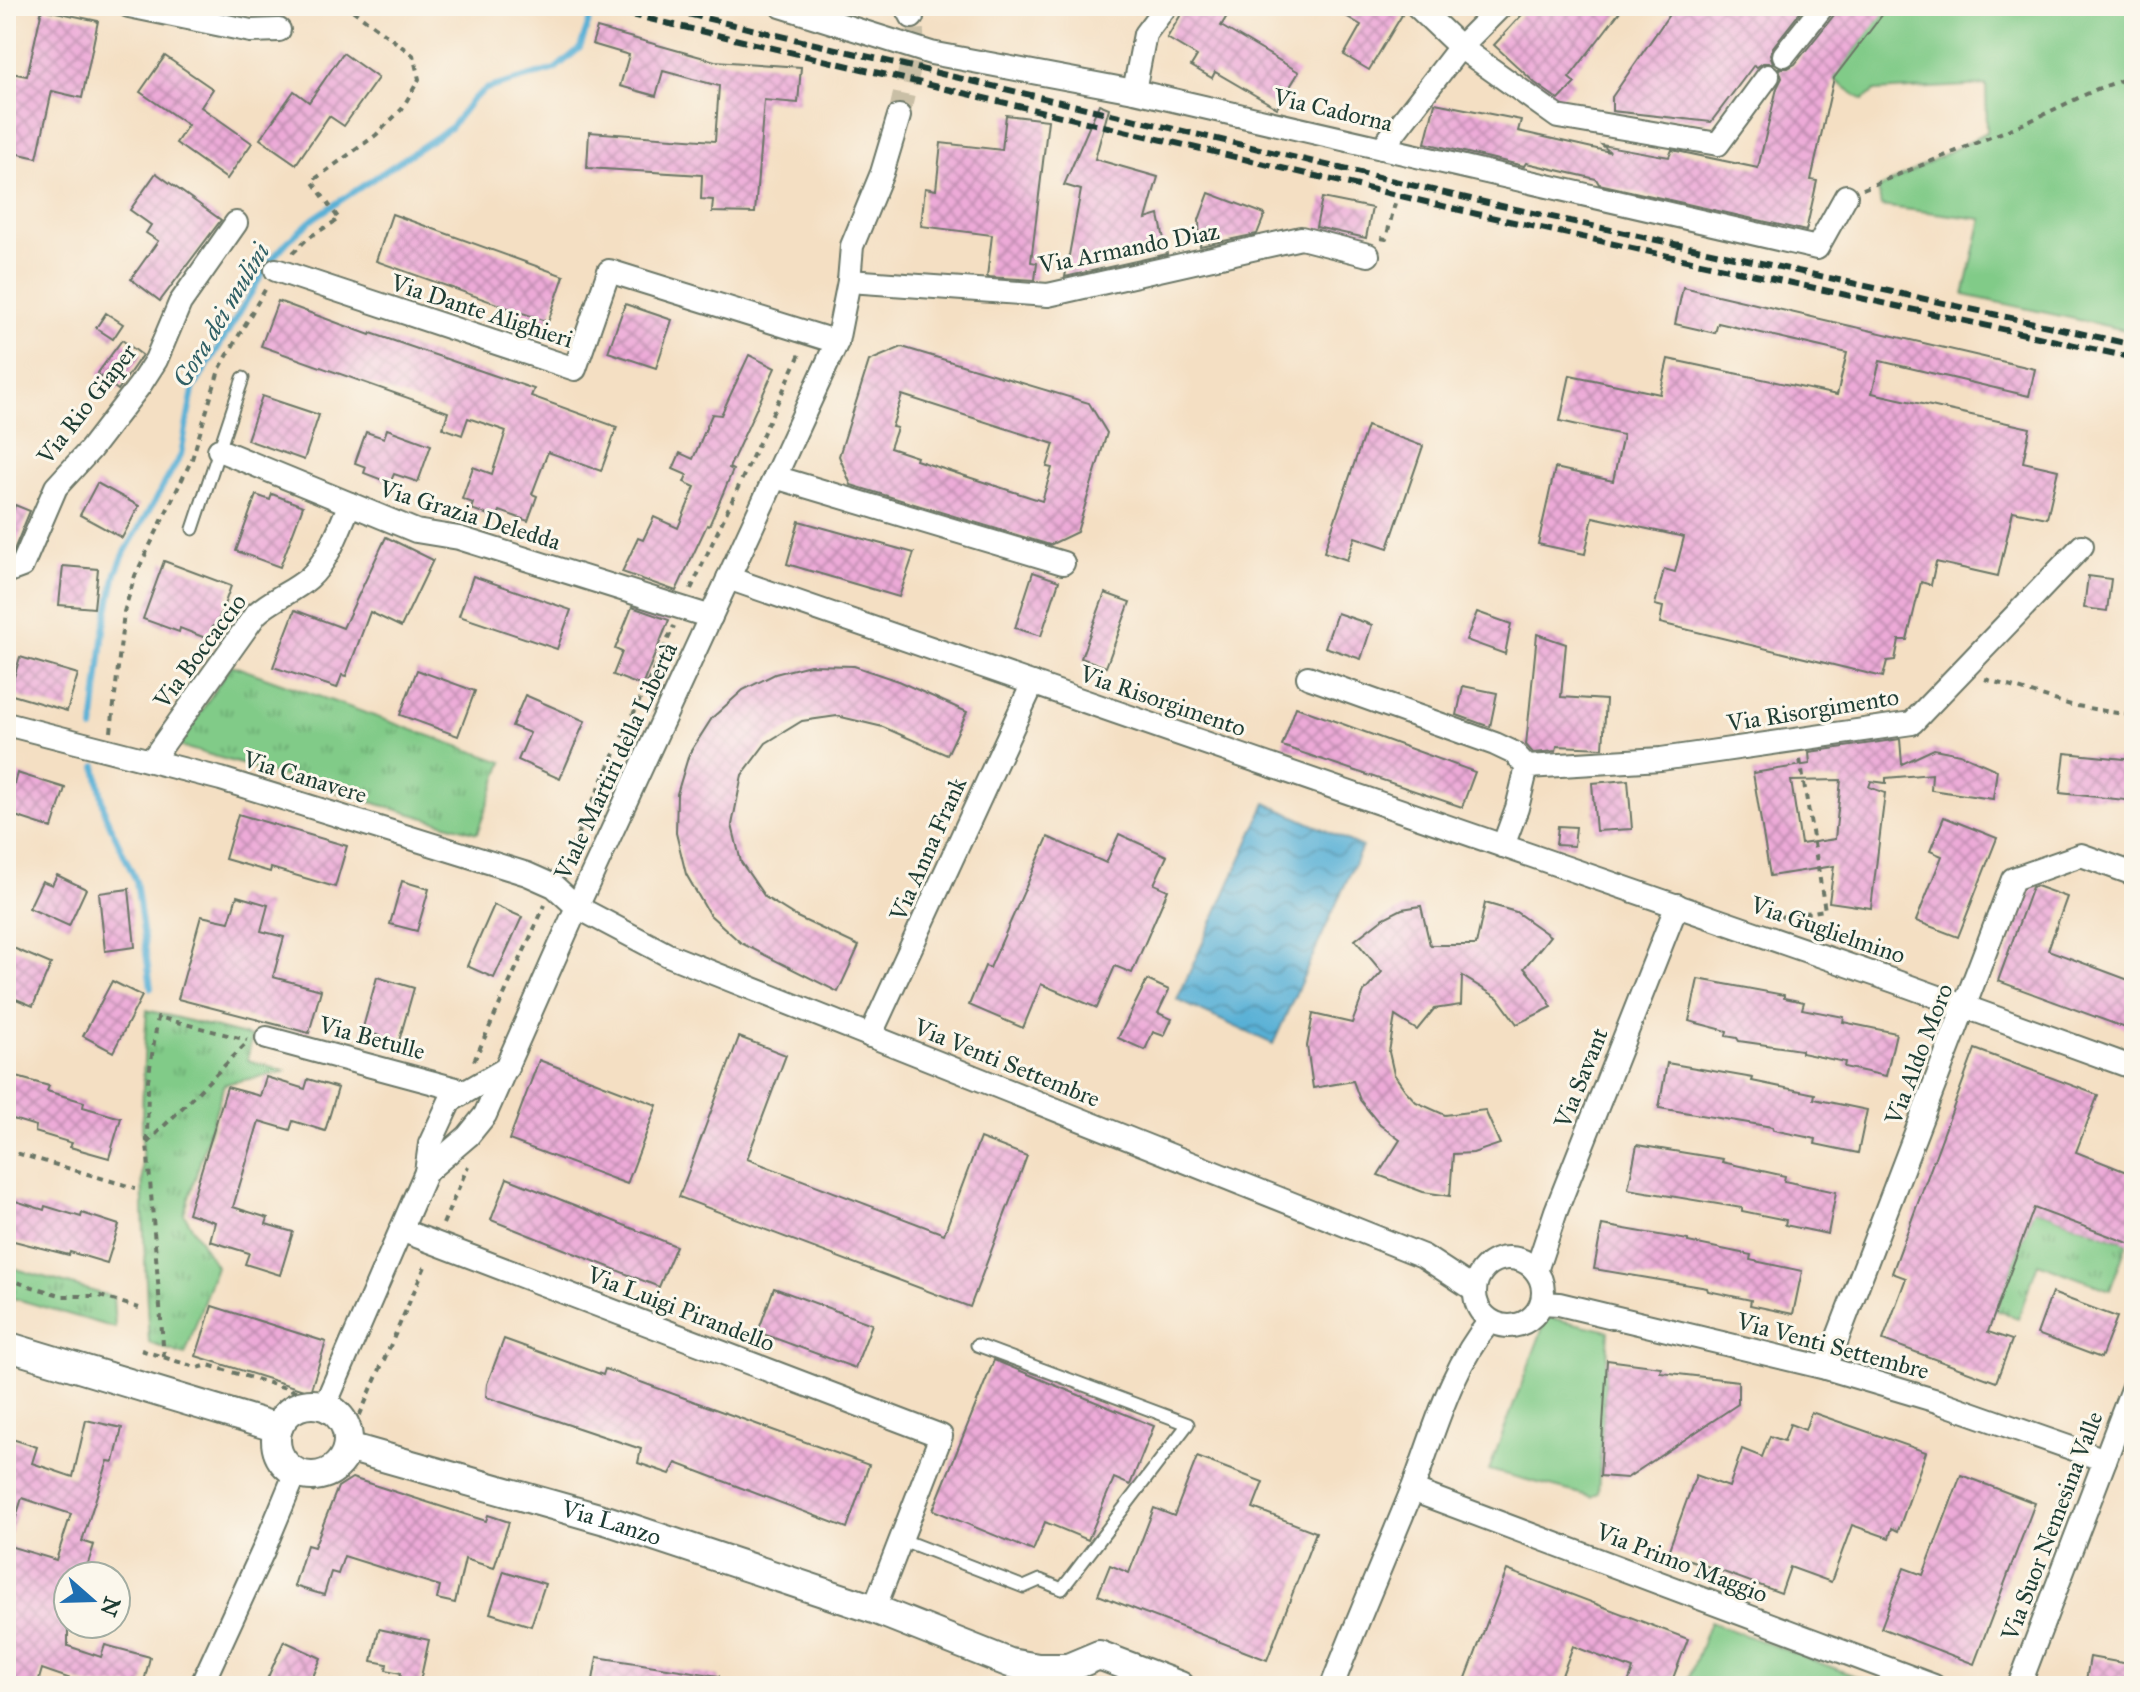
<svg xmlns="http://www.w3.org/2000/svg" width="2140" height="1692" font-family="'IM FELL Great Primer',serif">
  <style>
    .green { fill: #81cb88; stroke: #50845e; stroke-width: 2 }
    .park { fill: url(#park-tufts); stroke: #50845e; stroke-width: 2 }
    .water { fill: url(#water-waves); stroke: #3c7685; stroke-width: 2 }
    .lines { fill: none; stroke-linecap: round; stroke-linejoin: round }
    .stream { stroke: #59b0d6; stroke-width: 6 }
    .building { fill: url(#building-cross-hatch); fill-rule: evenodd }
    .minor-tunnel { stroke: #c9bfa6; stroke-width: 22; stroke-dasharray: 22 11; stroke-linecap: butt }
    .service-casing { stroke: #6a7666; stroke-width: 15 }
    .minor-casing { stroke: #6a7666; stroke-width: 26 }
    .tertiary-casing { stroke: #6a7666; stroke-width: 32 }
    .path { stroke: #6a7666; stroke-width: 4; stroke-dasharray: 6 6; stroke-linecap: butt }
    .service { stroke: #fff; stroke-width: 11 }
    .minor { stroke: #fff; stroke-width: 22 }
    .tertiary { stroke: #fff; stroke-width: 28 }
    .rail { stroke: #1f3d34; stroke-width: 6; stroke-dasharray: 12 6; stroke-linecap: butt }
    .labels { text-anchor: middle; stroke-width: 6; stroke-linejoin: round; paint-order: stroke }
    .street-label { font-size: 24px; fill: #1f3d34; stroke: #fbf7ec }
    .water-label { font-size: 26px; font-style: italic; fill: #306065; stroke: #fbf7ec }
  </style>
  <defs>
    <pattern id="park-tufts" width="24" height="20" patternUnits="userSpaceOnUse" patternTransform="scale(2)"><rect width="24" height="20" fill="#81cb88"/><path d="M3 7l-1-3M5 7V3M7 7l1-3M15 17l-1-3M17 17v-4M19 17l1-3" fill="none" stroke="#69a670"/></pattern>
    <pattern id="water-waves" width="16" height="10" patternUnits="userSpaceOnUse" patternTransform="scale(2)"><rect width="16" height="10" fill="#59b0d6"/><path d="M0 5q4-4 8 0t8 0" fill="none" stroke="#4990ae"/></pattern>
    <pattern id="building-cross-hatch" width="8" height="8" patternUnits="userSpaceOnUse" patternTransform="scale(2)"><rect width="8" height="8" fill="#edaad8"/><path d="M0 0l8 8M0 8l8-8" fill="none" stroke="#bf8cb0"/></pattern>
  </defs>
  <rect width="100%" height="100%" fill="#fbf7ec"/>
  <filter id="ink" filterUnits="userSpaceOnUse"><feTurbulence type="fractalNoise" baseFrequency=".0125" numOctaves="2"/><feDisplacementMap in="SourceGraphic" scale="16" xChannelSelector="R" yChannelSelector="G"/><feConvolveMatrix kernelMatrix="1 2 1 2 8 2 1 2 1" color-interpolation-filters="sRGB"/></filter>
  <filter id="wash" filterUnits="userSpaceOnUse"><feTurbulence type="fractalNoise" baseFrequency=".006" numOctaves="4" result="noise"/><feDisplacementMap in="SourceGraphic" scale="32" xChannelSelector="R" yChannelSelector="G"/><feGaussianBlur stdDeviation="1.8" result="paint"/><feColorMatrix in="noise" values="0 0 0 0 0 0 0 0 0 0 0 0 0 0 0 0 0 1.4 0 .05"/><feComposite in="paint" operator="in"/></filter>
  <g filter="url(#wash)">
    <rect width="100%" height="100%" fill="#f4dfc3"/>
    <g class="green">
      <polygon points="1888,6 2134,6 2134,332 1964,295 1982,219 1881,206 1878,189 1987,132 1986,85 1875,91 1863,100 1833,79"/>
      <polygon points="1547,1317 1609,1331 1598,1493 1592,1497 1489,1470"/>
      <polygon points="1710,1622 1882,1686 1686,1686"/>
    </g>
    <g class="park">
      <polygon points="231,665 503,762 477,833 179,746"/>
      <path d="M 147,1010 L 252,1037 L 247,1060 L 287,1071 L 224,1084 L 184,1214 L 216,1266 L 185,1355 L 149,1343 C 143,1232 138,1122 147,1010 Z"/>
      <polygon points="2034,1208 2127,1243 2110,1290 2038,1263 2018,1318 1996,1310"/>
      <polygon points="6,1266 113,1297 115,1328 6,1296"/>
    </g>
    <polygon class="water" points="1266,803 1362,847 1273,1044 1177,1000"/>
    <g class="lines">
      <g class="stream">
        <polyline points="93,729 104,630 116,573 125,552 181,455 193,390 271,260 288,241 314,218 450,128 473,99 486,89 555,69 580,48 590,19"/>
        <polyline points="96,766 105,814 136,881 151,988"/>
      </g>
    </g>
    <g id="blocks">
      <g class="building">
        <polygon points="1186,6 1233,6 1221,26 1299,72 1277,108 1215,72 1212,78 1191,66 1197,56 1167,38"/>
        <polygon points="1329,6 1386,6 1402,15 1369,70 1344,55 1361,25"/>
        <polygon points="1530,6 1624,6 1569,78 1575,83 1559,100 1535,83 1494,45"/>
        <polygon points="1675,6 1805,6 1773,47 1770,54 1773,63 1763,63 1757,67 1754,65 1711,122 1612,111 1612,97"/>
        <polygon points="1837,6 1889,6 1834,78 1811,180 1817,181 1806,231 1599,184 1596,179 1526,163 1524,166 1425,143 1435,103 1521,120 1518,131 1610,152 1602,145 1669,157 1672,150 1758,168 1777,88 1782,78 1779,68 1788,68 1795,64 1834,15"/>
        <polygon points="42,9 98,21 82,98 52,91 37,158 6,151 6,72 27,76"/>
        <polygon points="597,28 715,61 801,67 798,103 764,100 755,213 712,212 713,200 701,199 702,175 587,168 589,132 715,141 719,86 663,71 656,96 620,86 629,55 592,44"/>
        <polygon points="343,53 378,78 344,126 329,116 296,164 260,139 294,91 309,102"/>
        <polygon points="165,56 213,89 201,107 252,143 227,179 176,143 188,125 140,92"/>
        <polygon points="1099,104 1109,108 1095,159 1158,177 1146,219 1159,215 1167,254 1065,277 1081,190 1064,185"/>
        <polygon points="1006,115 1048,120 1031,262 1037,263 1035,280 987,277 992,235 921,226 925,188 936,190 941,143 1002,150"/>
        <polygon points="156,173 221,220 160,301 131,279 158,241 146,233 151,225 130,210"/>
        <polygon points="1209,193 1265,214 1257,234 1200,246 1199,220"/>
        <polygon points="1322,198 1372,208 1366,238 1316,227"/>
        <polygon points="392,214 564,276 548,322 376,261"/>
        <polygon points="1683,287 2035,369 2029,396 1880,361 1872,393 2030,428 2023,462 2058,470 2047,518 2013,511 1998,576 1936,562 1931,585 1921,582 1907,640 1899,640 1895,660 1887,661 1883,677 1660,623 1663,607 1655,605 1664,569 1675,572 1684,537 1593,517 1585,554 1538,544 1555,468 1613,481 1623,435 1560,421 1570,375 1660,394 1668,359 1837,395 1847,353 1718,323 1715,333 1675,324"/>
        <polygon points="278,301 370,335 371,333 534,389 531,396 617,427 601,471 548,452 532,494 537,496 528,521 500,511 497,518 471,509 473,503 462,499 473,467 492,474 506,431 468,418 462,435 443,428 448,412 261,346"/>
        <polygon points="625,304 672,320 656,368 608,352"/>
        <polygon points="106,313 123,324 113,339 96,328"/>
        <polygon points="122,340 142,355 118,390 97,374"/>
        <path d="M 902,347 L 1089,403 L 1107,433 L 1077,532 L 1050,545 L 851,485 L 839,456 L 869,361 ZM 902,395 L 1054,444 L 1047,467 L 1052,468 L 1042,501 L 916,460 L 917,457 L 890,448 L 897,428 L 892,427 Z"/>
        <polygon points="749,355 775,368 729,468 733,470 709,526 707,525 676,591 622,572 638,538 643,540 654,517 678,528 695,487 684,482 687,475 673,469 680,453 693,459 712,414 721,415"/>
        <polygon points="262,396 319,415 304,460 247,440"/>
        <polygon points="1367,426 1423,446 1388,548 1355,537 1347,560 1324,552"/>
        <polygon points="387,429 431,445 418,482 394,474 390,483 364,473 366,467 355,463 366,432 384,438"/>
        <polygon points="97,483 139,506 122,538 80,515"/>
        <polygon points="272,494 303,506 280,567 236,551 256,495 270,500"/>
        <polygon points="15,505 30,511 12,555 6,557 6,529"/>
        <polygon points="799,521 914,553 899,597 787,564"/>
        <polygon points="386,537 433,560 401,627 370,612 346,676 342,675 337,688 273,667 295,610 343,628"/>
        <polygon points="164,561 231,586 216,627 213,626 208,639 180,628 179,632 143,619"/>
        <polygon points="63,566 98,569 94,608 59,605"/>
        <polygon points="1033,572 1059,581 1041,636 1015,628"/>
        <polygon points="473,576 571,610 557,649 459,616"/>
        <polygon points="2088,576 2111,579 2107,611 2084,608"/>
        <polygon points="1105,593 1130,602 1106,667 1081,658"/>
        <polygon points="632,607 669,620 642,686 613,675 622,652 615,649"/>
        <polygon points="1477,612 1511,624 1505,654 1466,640"/>
        <polygon points="1337,613 1372,625 1361,659 1325,647"/>
        <polygon points="1537,634 1566,644 1561,697 1606,700 1603,748 1557,746 1556,751 1533,753 1526,745"/>
        <polygon points="20,657 78,674 67,711 9,694"/>
        <polygon points="810,665 854,666 898,681 967,712 947,755 883,727 837,716 802,721 766,743 742,775 732,825 741,862 765,897 797,917 859,946 838,992 741,943 709,914 686,874 676,833 677,794 689,754 712,718 743,690 775,674"/>
        <polygon points="417,670 475,691 458,736 400,715"/>
        <polygon points="1463,686 1497,693 1490,727 1457,715"/>
        <polygon points="525,695 585,721 560,779 518,760 530,733 512,726"/>
        <polygon points="1296,707 1475,772 1462,807 1282,746"/>
        <path d="M 1900,739 L 1902,764 L 1934,749 L 1960,754 L 1997,770 L 1993,799 L 1931,790 L 1932,774 L 1886,778 L 1886,783 L 1871,781 L 1869,787 L 1885,793 L 1871,908 L 1829,902 L 1834,866 L 1770,876 L 1753,773 L 1810,764 L 1809,752 ZM 1841,780 L 1835,839 L 1801,844 L 1791,781 Z"/>
        <polygon points="2065,753 2134,760 2134,801 2060,793"/>
        <polygon points="17,773 65,788 52,828 6,813"/>
        <polygon points="1628,780 1632,829 1596,831 1592,783"/>
        <polygon points="238,814 347,846 335,887 271,868 270,872 225,859"/>
        <polygon points="1944,817 1997,838 1958,937 1916,921 1942,856 1930,851"/>
        <polygon points="1558,826 1576,827 1574,846 1556,845"/>
        <polygon points="1119,834 1167,856 1154,884 1168,890 1132,973 1115,966 1097,1008 1041,984 1023,1028 969,1005 985,966 990,968 1048,837 1106,863"/>
        <polygon points="57,875 86,889 69,926 29,908 42,881 52,885"/>
        <polygon points="402,881 429,889 417,931 390,924"/>
        <polygon points="2036,886 2067,897 2048,950 2134,982 2134,1031 1998,981 2032,887"/>
        <polygon points="129,889 135,947 105,951 99,893"/>
        <polygon points="237,896 268,905 261,931 284,937 273,977 321,990 309,1033 178,999 201,916 229,922"/>
        <polygon points="1485,903 1516,912 1550,936 1524,968 1538,984 1552,1007 1517,1024 1498,998 1462,976 1461,1005 1434,1009 1417,1030 1395,1016 1389,1052 1394,1074 1405,1090 1416,1102 1445,1115 1485,1110 1500,1144 1473,1153 1453,1154 1450,1196 1423,1192 1378,1175 1400,1140 1380,1125 1360,1100 1353,1081 1313,1088 1307,1046 1313,1014 1352,1023 1364,992 1382,972 1355,940 1382,919 1402,909 1421,906 1430,945 1476,945"/>
        <polygon points="494,905 522,917 494,978 467,966"/>
        <polygon points="6,945 51,964 33,1006 6,995"/>
        <polygon points="377,977 414,988 399,1041 362,1031"/>
        <polygon points="1698,979 1784,995 1784,998 1804,1002 1802,1009 1844,1017 1843,1022 1896,1033 1886,1076 1844,1067 1845,1062 1801,1053 1801,1050 1739,1041 1737,1038 1726,1036 1727,1031 1689,1021"/>
        <polygon points="1147,980 1169,990 1158,1013 1172,1019 1164,1036 1153,1032 1145,1050 1118,1038"/>
        <polygon points="112,981 142,996 113,1052 83,1036"/>
        <polygon points="739,1037 786,1055 747,1159 944,1234 980,1138 1027,1156 970,1307 679,1197"/>
        <polygon points="1975,1049 2098,1095 2076,1152 2134,1175 2134,1245 2034,1208 1988,1332 2012,1340 1996,1382 1883,1340 1906,1278 1892,1273"/>
        <polygon points="539,1060 657,1105 627,1184 509,1140"/>
        <polygon points="1667,1063 1753,1078 1752,1081 1815,1094 1814,1099 1867,1110 1858,1153 1815,1144 1816,1139 1773,1130 1772,1127 1659,1108"/>
        <polygon points="6,1074 49,1086 47,1091 84,1102 83,1107 121,1118 109,1158 70,1147 72,1143 35,1132 36,1126 6,1117"/>
        <polygon points="266,1077 305,1089 308,1079 338,1088 325,1131 293,1121 290,1130 259,1121 233,1207 268,1218 266,1224 293,1232 280,1275 245,1264 249,1253 210,1241 215,1222 188,1213 227,1087 260,1096"/>
        <polygon points="1637,1145 1723,1159 1722,1162 1785,1176 1784,1181 1836,1192 1828,1234 1785,1225 1786,1220 1742,1211 1742,1208 1628,1189"/>
        <polygon points="507,1178 676,1246 659,1287 491,1220"/>
        <polygon points="6,1198 44,1210 45,1206 81,1217 82,1213 119,1225 107,1263 70,1252 69,1255 6,1239"/>
        <polygon points="1602,1225 1688,1240 1688,1242 1751,1255 1750,1260 1802,1271 1793,1314 1750,1305 1751,1300 1708,1291 1707,1288 1594,1269"/>
        <polygon points="774,1288 872,1324 855,1368 758,1332"/>
        <polygon points="2052,1293 2117,1317 2101,1358 2037,1334"/>
        <polygon points="212,1306 326,1342 310,1392 196,1356"/>
        <polygon points="504,1339 603,1375 605,1369 869,1465 847,1528 676,1463 670,1474 638,1463 641,1449 486,1397 487,1384"/>
        <polygon points="994,1360 1154,1426 1130,1485 1114,1478 1088,1540 1045,1522 1033,1551 933,1510"/>
        <polygon points="1607,1360 1661,1367 1660,1372 1738,1381 1738,1404 1627,1478 1600,1476"/>
        <polygon points="1811,1412 1926,1452 1898,1531 1892,1528 1889,1538 1852,1525 1831,1582 1790,1567 1781,1593 1668,1552 1696,1475 1729,1487 1742,1449 1762,1457 1770,1436 1784,1441 1790,1424 1805,1430"/>
        <polygon points="86,1420 122,1428 114,1462 108,1461 82,1541 94,1545 84,1576 68,1576 68,1646 101,1657 105,1645 150,1657 143,1686 91,1686 42,1669 37,1686 6,1686 6,1545 56,1560 71,1514 22,1498 10,1536 6,1536 6,1437 37,1447 32,1463 73,1477"/>
        <polygon points="1197,1457 1263,1482 1253,1508 1316,1532 1267,1660 1098,1595 1110,1565 1129,1573 1154,1508 1174,1516"/>
        <polygon points="1961,1475 2035,1503 1974,1664 1881,1628 1904,1568 1923,1575"/>
        <polygon points="352,1478 486,1521 488,1515 509,1522 494,1568 465,1559 455,1603 437,1599 440,1586 344,1556 338,1574 331,1572 324,1595 294,1586 307,1545 314,1547 338,1487"/>
        <polygon points="1507,1570 1688,1639 1670,1686 1627,1686 1633,1669 1573,1646 1558,1686 1463,1686"/>
        <polygon points="504,1571 545,1584 531,1626 490,1613"/>
        <polygon points="379,1629 429,1640 419,1686 398,1686 401,1673 386,1670 387,1664 372,1661"/>
        <polygon points="284,1641 321,1658 309,1686 264,1686"/>
        <polygon points="597,1657 719,1676 718,1686 592,1686"/>
        <polygon points="2090,1657 2134,1665 2134,1686 2085,1686"/>
      </g>
    </g>
  </g>
  <g filter="url(#ink)">
    <use href="#blocks" fill-opacity="0" stroke="#6a7666" stroke-width="2"/>
    <g class="lines">
      <polyline class="minor-tunnel" points="899,116 914,49 912,17"/>
      <defs>
        <g id="service">
          <polyline points="193,529 243,378"/>
          <polyline points="900,1539 1024,1587 1040,1580 1062,1589 1188,1424 977,1345"/>
        </g>
        <g id="minor">
          <polyline points="129,6 251,31 279,30"/>
          <polyline points="781,6 931,53 1134,91 1817,248 1846,196"/>
          <polyline points="906,6 912,17"/>
          <polyline points="1417,6 1460,47 1558,117 1718,144 1768,76"/>
          <polyline points="1784,55 1823,6"/>
          <polyline points="1134,91 1145,34 1166,6"/>
          <polyline points="1382,148 1460,47 1501,6"/>
          <polyline points="276,270 575,369 609,271 837,342"/>
          <polyline points="849,281 1048,295 1301,238 1368,255"/>
          <polyline points="219,450 416,531 459,538 711,617"/>
          <polyline points="775,477 1063,563"/>
          <polyline points="6,572 22,566 56,487 90,450 140,385 156,360 180,303 236,223"/>
          <polyline points="728,578 1894,981 2134,1068"/>
          <polyline points="1308,677 1495,744 1514,753 1527,767"/>
          <polyline points="6,724 221,779 527,874 554,886 577,907 668,955 1423,1256 1475,1290"/>
          <path d="M 152,760 L 256,614 C 272,599 293,592 309,578 C 329,560 339,528 350,504"/>
          <polyline points="1503,846 1517,808 1527,767 1661,759 1912,723 2082,546"/>
          <polyline points="870,1036 1033,683"/>
          <polyline points="267,1038 464,1091"/>
          <polyline points="426,1172 468,1136 485,1115 577,907 837,342 849,281 852,246 882,173 899,116"/>
          <polyline points="401,1230 941,1436 874,1609"/>
          <circle cx="1509" cy="1292" r="34"/>
          <polyline points="1536,1271 1556,1211 1677,905"/>
          <polyline points="1542,1303 1559,1304 1826,1368 1937,1401 2105,1460"/>
          <polyline points="1826,1368 2013,879 2081,855 2134,874"/>
          <polyline points="325,1405 426,1172 430,1144 450,1101 507,1068"/>
          <polyline points="1412,1490 1934,1686"/>
          <polyline points="201,1686 263,1551 296,1472"/>
          <path d="M 1332,1686 C 1357,1621 1385,1557 1411,1493 C 1434,1434 1449,1370 1490,1321"/>
          <polyline points="2019,1686 2134,1384"/>
        </g>
        <g id="tertiary">
          <polyline points="6,1346 278,1428"/>
          <circle cx="312" cy="1440" r="36"/>
          <path id="s1" d="M 348,1447 L 609,1521 L 874,1609 L 1010,1663 L 1038,1668 L 1068,1668"/>
          <polyline points="1056,1682 1068,1668 1099,1655 1180,1686"/>
        </g>
      </defs>
      <use href="#service" class="service-casing"/>
      <use href="#minor" class="minor-casing"/>
      <use href="#tertiary" class="tertiary-casing"/>
      <g class="path">
        <polyline points="1863,189 2030,121 2097,89 2134,76"/>
        <polyline points="1381,238 1386,239 1395,203"/>
        <polyline points="293,253 308,238 339,219 312,181 376,135 402,109 419,79 413,55 347,6"/>
        <polyline points="691,589 800,354"/>
        <polyline points="1985,679 2071,705 2134,716"/>
        <polyline points="111,732 124,612 135,576 192,459 219,370 266,288"/>
        <polyline points="562,868 674,626"/>
        <polyline points="1780,917 1825,910 1800,759"/>
        <polyline points="474,1061 545,905"/>
        <polyline points="147,1143 248,1042"/>
        <polyline points="6,1150 135,1188"/>
        <polyline points="443,1224 468,1166"/>
        <polyline points="6,1279 63,1296 100,1296 139,1308"/>
        <polyline points="141,1350 198,1368 208,1365 306,1394"/>
        <polyline points="164,1357 147,1143 148,1080 158,1017 247,1040"/>
        <polyline points="344,1409 358,1419"/>
        <polyline points="358,1427 358,1419 427,1262"/>
        <polyline points="312,1492 346,1472"/>
      </g>
      <use href="#service" class="service"/>
      <use href="#minor" class="minor"/>
      <use href="#tertiary" class="tertiary"/>
      <g class="rail">
        <polyline points="594,6 1477,214 2134,358"/>
        <polyline points="654,6 1479,201 2134,345"/>
      </g>
    </g>
  </g>
  <g class="labels">
    <g class="street-label">
      <text transform="translate(1333 110) rotate(13)" y="8">Via Cadorna</text>
      <text transform="translate(1129 248) rotate(-11)" y="8">Via Armando Diaz</text>
      <text transform="translate(482 311) rotate(18)" y="8">Via Dante Alighieri</text>
      <text transform="translate(87 404) rotate(-52)" y="8">Via Rio Giaper</text>
      <text transform="translate(470 515) rotate(17)" y="8">Via Grazia Deledda</text>
      <text transform="translate(200 651) rotate(-53)" y="8">Via Boccaccio</text>
      <text transform="translate(1163 701) rotate(19)" y="8">Via Risorgimento</text>
      <text transform="translate(1813 710) rotate(-9)" y="8">Via Risorgimento</text>
      <text transform="translate(616 761) rotate(-65)" y="8">Viale Martiri della Libertà</text>
      <text transform="translate(305 777) rotate(17)" y="8">Via Canavere</text>
      <text transform="translate(928 849) rotate(-66)" y="8">Via Anna Frank</text>
      <text transform="translate(1828 930) rotate(19)" y="8">Via Guglielmino</text>
      <text transform="translate(372 1038) rotate(15)" y="8">Via Betulle</text>
      <text transform="translate(1919 1054) rotate(-69)" y="8">Via Aldo Moro</text>
      <text transform="translate(1007 1063) rotate(22)" y="8">Via Venti Settembre</text>
      <text transform="translate(1581 1078) rotate(-68)" y="8">Via Savant</text>
      <text transform="translate(681 1309) rotate(21)" y="8">Via Luigi Pirandello</text>
      <text transform="translate(1833 1346) rotate(15)" y="8">Via Venti Settembre</text>
      <text dy="8" stroke="none"><textPath href="#s1" startOffset="274">Via Lanzo</textPath></text>
      <text transform="translate(2052 1526) rotate(-69)" y="8">Via Suor Nemesina Valle</text>
      <text transform="translate(1682 1563) rotate(21)" y="8">Via Primo Maggio</text>
    </g>
    <g class="water-label">
      <text transform="translate(221 315) rotate(-59)" y="9">Gora dei mulini</text>
    </g>
  </g>
  <rect width="2140" height="1692" fill="none" stroke="#fbf7ec" stroke-width="32"/>
  <g transform="translate(92 1600) rotate(110)"><circle r="38" fill="#fbf7ec" stroke="#a3ada2" stroke-width="2"/>
  <path d="M0-6L14 30L0 20L-14 30Z" fill="#1f6fb2"/>
  <text y="-12" font-size="22" font-weight="bold" text-anchor="middle" fill="#1f3d34">N</text>
  </g>
</svg>
